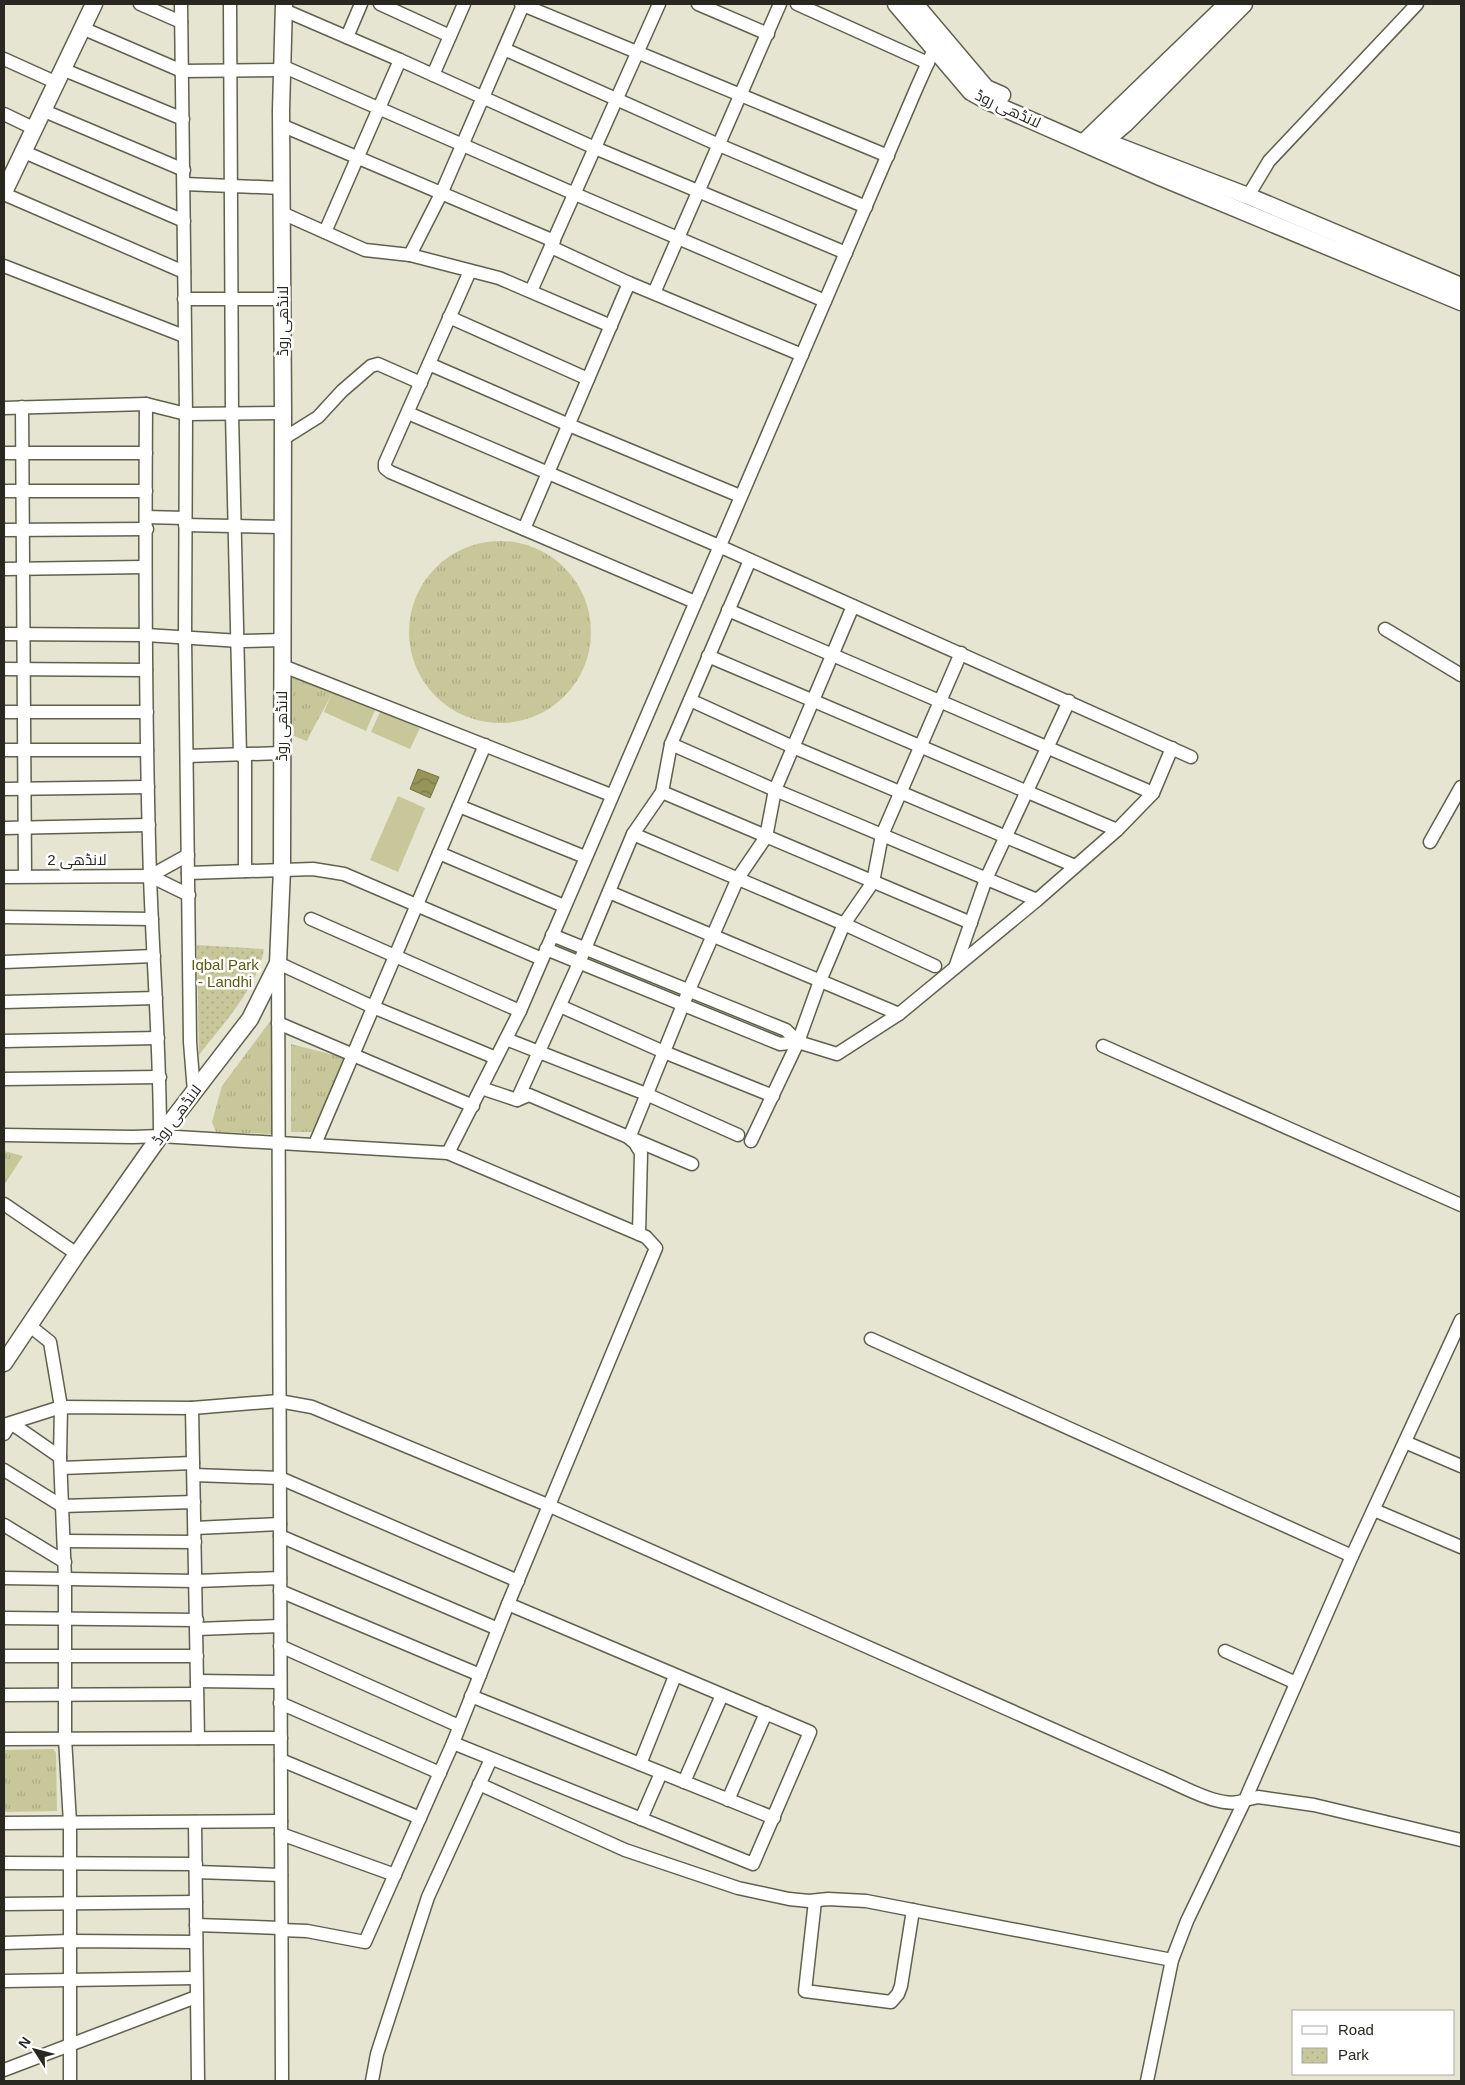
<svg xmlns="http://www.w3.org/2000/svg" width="1465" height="2085" font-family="Helvetica,Cairo,sans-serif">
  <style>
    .grass { fill: url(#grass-tufts) }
    .park { fill: url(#park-dots) }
    .pitch { fill: #c8c799 }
    .water { fill: url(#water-waves); stroke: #757447 }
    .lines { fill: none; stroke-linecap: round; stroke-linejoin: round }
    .minor-casing { stroke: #60604f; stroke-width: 15 }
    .major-casing { stroke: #60604f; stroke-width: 19 }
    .minor { stroke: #fff; stroke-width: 12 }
    .major { stroke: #fff; stroke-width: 16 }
    .labels { text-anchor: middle; stroke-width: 5; stroke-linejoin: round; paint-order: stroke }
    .street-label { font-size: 15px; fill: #282820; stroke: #fff }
    .park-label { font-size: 15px; fill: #5c5911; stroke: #fff }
  </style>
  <defs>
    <pattern id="grass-tufts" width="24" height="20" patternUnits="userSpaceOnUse" patternTransform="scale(1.25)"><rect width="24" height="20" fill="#c8c799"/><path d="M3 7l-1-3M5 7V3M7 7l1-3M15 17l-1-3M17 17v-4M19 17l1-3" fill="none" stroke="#acab84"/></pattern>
    <pattern id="park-dots" width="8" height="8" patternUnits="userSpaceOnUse" patternTransform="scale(1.25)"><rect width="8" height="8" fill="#c8c799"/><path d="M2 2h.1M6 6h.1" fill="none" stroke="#acab84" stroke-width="1.8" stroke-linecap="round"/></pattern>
    <pattern id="water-waves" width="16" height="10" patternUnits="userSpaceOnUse" patternTransform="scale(1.25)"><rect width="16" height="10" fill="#969458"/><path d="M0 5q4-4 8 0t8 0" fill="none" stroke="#7a7948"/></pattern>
  </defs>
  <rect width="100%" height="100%" fill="#e6e5d2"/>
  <g class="grass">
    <circle cx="500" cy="632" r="91"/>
    <path d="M 291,676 L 333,691 C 325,709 315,723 307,741 L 291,735 Z"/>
    <polygon points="271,1020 272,1134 216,1132 212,1122 222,1086"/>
    <polygon points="291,1044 345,1058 312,1132 291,1132"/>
    <polygon points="4,1151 23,1156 4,1185"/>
    <polygon points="53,1749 56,1753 57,1811 4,1812 4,1750"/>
  </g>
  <path class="park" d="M 197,945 L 264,949 C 258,987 222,1025 199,1055 Z"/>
  <g class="pitch">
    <polygon points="333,691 375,710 366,731 324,712"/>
    <polygon points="381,710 420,728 410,749 371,732"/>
    <polygon points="398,796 425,808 398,872 370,860"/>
  </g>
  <polygon class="water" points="418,769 439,777 430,798 410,789"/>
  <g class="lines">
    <defs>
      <g id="minor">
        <polyline points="140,4 181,22"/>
        <polyline points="181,4 186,414 185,637 190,1042 194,1092"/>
        <polyline points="230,4 232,414 240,755"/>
        <polyline points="380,4 450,36"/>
        <polyline points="698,4 768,34"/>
        <polyline points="797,4 928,63"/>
        <polyline points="523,5 888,156"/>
        <polyline points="284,10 400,60"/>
        <polyline points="82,28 182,71 282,70"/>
        <polyline points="347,37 361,4"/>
        <polyline points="504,49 719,145 866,207"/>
        <polyline points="4,59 55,82"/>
        <polyline points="282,66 575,194 825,301"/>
        <polyline points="62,69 183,119"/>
        <polyline points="433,75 464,4"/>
        <polyline points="42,110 184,170"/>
        <polyline points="4,114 33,128"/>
        <polyline points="281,125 554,241"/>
        <polyline points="22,151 184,221"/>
        <polyline points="184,184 282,188"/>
        <polyline points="4,194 184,272"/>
        <polyline points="1248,196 1269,161 1417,4"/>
        <polyline points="282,213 365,250 410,255 499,278 611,326"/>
        <polyline points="325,232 400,60 595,148 846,253"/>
        <polyline points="551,247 629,283 802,355"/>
        <polyline points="410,255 441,194 523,5 521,4"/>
        <polyline points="4,266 184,336"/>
        <polyline points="470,271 385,463 385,468 390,472 695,602"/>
        <polyline points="531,291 659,4"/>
        <polyline points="654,293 780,4"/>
        <polyline points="184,299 282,299"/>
        <polyline points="449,317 588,379"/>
        <polyline points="429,364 569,425 740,496"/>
        <path d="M 146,404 C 145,561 145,719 150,876 C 153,963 160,1049 160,1136"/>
        <polyline points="22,407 25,876"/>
        <polyline points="4,408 146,404 186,414 283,413"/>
        <polyline points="408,413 719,546 1191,757"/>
        <polyline points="283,439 318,417 342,391 371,366 378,364 421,383"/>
        <polyline points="4,453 146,453"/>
        <polyline points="4,491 146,491"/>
        <polyline points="146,517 185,518"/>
        <polyline points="185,525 283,527"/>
        <polyline points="524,529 629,283"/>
        <polyline points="4,530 147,529"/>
        <polyline points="4,569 145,567"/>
        <polyline points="728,610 1153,793"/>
        <polyline points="1385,629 1461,675"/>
        <polyline points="4,634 146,635 240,641 283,640"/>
        <polyline points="708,656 1117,830"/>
        <polyline points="283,666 611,795"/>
        <polyline points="4,669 146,670"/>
        <polyline points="690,700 793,747 1075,866"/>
        <polyline points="4,712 147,712"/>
        <polyline points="671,744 775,790 1037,900"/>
        <polyline points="4,750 147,750"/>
        <polyline points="187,756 282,753"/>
        <polyline points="4,789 148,787"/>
        <polyline points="662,792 971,923"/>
        <polyline points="459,806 585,857"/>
        <polyline points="4,828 149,825"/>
        <polyline points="633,834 844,924 935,966"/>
        <polyline points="1430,842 1461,787"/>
        <polyline points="439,853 564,906"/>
        <polyline points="245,871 245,754"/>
        <polyline points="188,873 313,869 344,874 542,959"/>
        <polyline points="150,876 188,855"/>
        <polyline points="4,877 150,876 189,895"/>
        <polyline points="609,892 899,1014"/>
        <polyline points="4,917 152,919"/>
        <polyline points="311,919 520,1011"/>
        <polyline points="552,935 786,1030 798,1042 837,1054 899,1014 1037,900 1117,830 1153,793 1172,748"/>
        <polyline points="546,949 780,1044 798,1042"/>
        <polyline points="4,962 154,956"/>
        <polyline points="956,965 986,879 1069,701"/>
        <polyline points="4,1002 156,998"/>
        <polyline points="560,1006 664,1052 773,1096"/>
        <polyline points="278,1023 473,1106"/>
        <polyline points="506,1039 646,1094 738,1135"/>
        <polyline points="4,1041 158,1038"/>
        <polyline points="1103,1046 1461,1205"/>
        <polyline points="4,1079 160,1077"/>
        <polyline points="481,1088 517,1100 529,1095 692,1164"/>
        <polyline points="517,1100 579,963 633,834 662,792 671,744 750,560"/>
        <polyline points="4,1135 133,1137 160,1136 448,1153 646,1237 656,1248 508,1604 453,1743 365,1942 307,1931 281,1930"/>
        <polyline points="751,1141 798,1042 820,981 844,924 873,882 882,835 961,653"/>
        <polyline points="315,1144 485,745"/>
        <polyline points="448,1153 520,1011 917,87 934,49 939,45"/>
        <polyline points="4,1204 77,1254"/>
        <polyline points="639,1234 641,1153 635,1143 629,1138 689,990 738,878 766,837 775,790 853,606"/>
        <polyline points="30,1326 50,1342 61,1407 60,1457 65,1579 65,1738 70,1823 70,2081"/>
        <polyline points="871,1339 1352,1556"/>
        <polyline points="192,1408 198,1738"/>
        <path d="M 4,1425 L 61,1407 L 192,1408 L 279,1401 L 312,1407 L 550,1506 L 1158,1776 C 1181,1785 1222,1811 1245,1800 L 1352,1556 L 1461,1320"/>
        <polyline points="4,1434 11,1423 60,1457"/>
        <polyline points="1405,1442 1461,1466"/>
        <polyline points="61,1468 193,1463"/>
        <polyline points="4,1470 62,1506 194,1502"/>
        <polyline points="194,1475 280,1478 518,1581"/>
        <polyline points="1374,1510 1461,1547"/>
        <polyline points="4,1525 65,1562"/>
        <polyline points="195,1528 280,1524"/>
        <polyline points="280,1536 498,1629"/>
        <polyline points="64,1541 195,1542"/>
        <polyline points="4,1578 196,1581 280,1578"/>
        <polyline points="280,1591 480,1675"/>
        <polyline points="4,1618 197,1620"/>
        <polyline points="197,1629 280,1626"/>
        <polyline points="280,1646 459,1726"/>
        <polyline points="1225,1651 1296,1683"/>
        <polyline points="4,1656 197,1656"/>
        <polyline points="197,1681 280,1682"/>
        <polyline points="4,1695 197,1694"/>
        <polyline points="471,1696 774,1818"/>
        <polyline points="280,1703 440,1773"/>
        <polyline points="4,1739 281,1738"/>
        <polyline points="453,1743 753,1864 810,1732 508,1604"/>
        <polyline points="281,1760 420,1818"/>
        <polyline points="640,1764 675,1676"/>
        <polyline points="684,1782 722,1695"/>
        <polyline points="479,1784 625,1850 738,1888 789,1899 809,1901 828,1899 866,1901 1172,1960"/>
        <polyline points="728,1800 766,1713"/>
        <polyline points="641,1819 661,1773"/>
        <polyline points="195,1822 198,2081"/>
        <polyline points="4,1823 281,1821"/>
        <polyline points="281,1834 395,1875"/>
        <polyline points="4,1863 196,1864"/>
        <polyline points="196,1872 281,1875"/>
        <polyline points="815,1901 805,1991 891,2002 898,1994 901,1986 913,1910"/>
        <polyline points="4,1904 196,1902"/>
        <polyline points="196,1925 281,1928"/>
        <polyline points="4,1943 70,1941 196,1942"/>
        <polyline points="4,1981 196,1978"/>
        <polyline points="4,2070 196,1997"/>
        <polyline points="282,2081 278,963 373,1007 496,1058"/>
        <polyline points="372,2081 377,2054 428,1897 491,1759"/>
        <polyline points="1147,2081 1172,1960 1187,1921 1245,1800 1258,1797 1314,1805 1461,1840"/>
      </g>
      <g id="major">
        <polyline points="896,4 971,92 987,101 1160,177 1461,302"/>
        <polyline points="915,4 986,88 1002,95"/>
        <polyline points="1102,140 1248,196 1461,286"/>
        <polyline points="1083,143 1227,4"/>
        <polyline points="1098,147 1125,124 1244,4"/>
        <polyline points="4,192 94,4"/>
        <polyline points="4,1363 77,1254 160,1136 250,1019 278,963 282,869 283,413 281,110 284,4"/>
      </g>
    </defs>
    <use href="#minor" class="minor-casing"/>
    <use href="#major" class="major-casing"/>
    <use href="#minor" class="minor"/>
    <use href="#major" class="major"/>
  </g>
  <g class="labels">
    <g class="street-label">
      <text transform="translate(1008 109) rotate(25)" y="5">لانڈھی روڈ</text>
      <text transform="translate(283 321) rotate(-90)" y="5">لانڈھی روڈ</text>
      <text transform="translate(282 726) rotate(-90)" y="5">لانڈھی روڈ</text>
      <text x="77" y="865">لانڈھی 2</text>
      <text transform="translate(177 1115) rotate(-53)" y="5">لانڈھی روڈ</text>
    </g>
    <g class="park-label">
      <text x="225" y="970">Iqbal Park<tspan x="225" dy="17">- Landhi</tspan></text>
    </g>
  </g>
  <rect width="1465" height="2085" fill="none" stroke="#282820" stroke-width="10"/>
  <rect x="1292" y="2010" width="162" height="65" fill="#ffffff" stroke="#a9a9a6"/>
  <rect x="1302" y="2026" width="25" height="8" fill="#ffffff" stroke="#a9a9a6"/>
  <text x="1338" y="2035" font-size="15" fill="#282820">Road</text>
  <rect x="1302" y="2048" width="25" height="15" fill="url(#park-dots)" stroke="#a9a9a6"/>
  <text x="1338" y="2060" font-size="15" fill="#282820">Park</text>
  <g transform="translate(35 2050) rotate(306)" stroke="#ffffff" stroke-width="4" paint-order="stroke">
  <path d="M0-4L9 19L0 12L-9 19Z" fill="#282820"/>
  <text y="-8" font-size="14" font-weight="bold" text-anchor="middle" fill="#282820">N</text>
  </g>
</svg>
